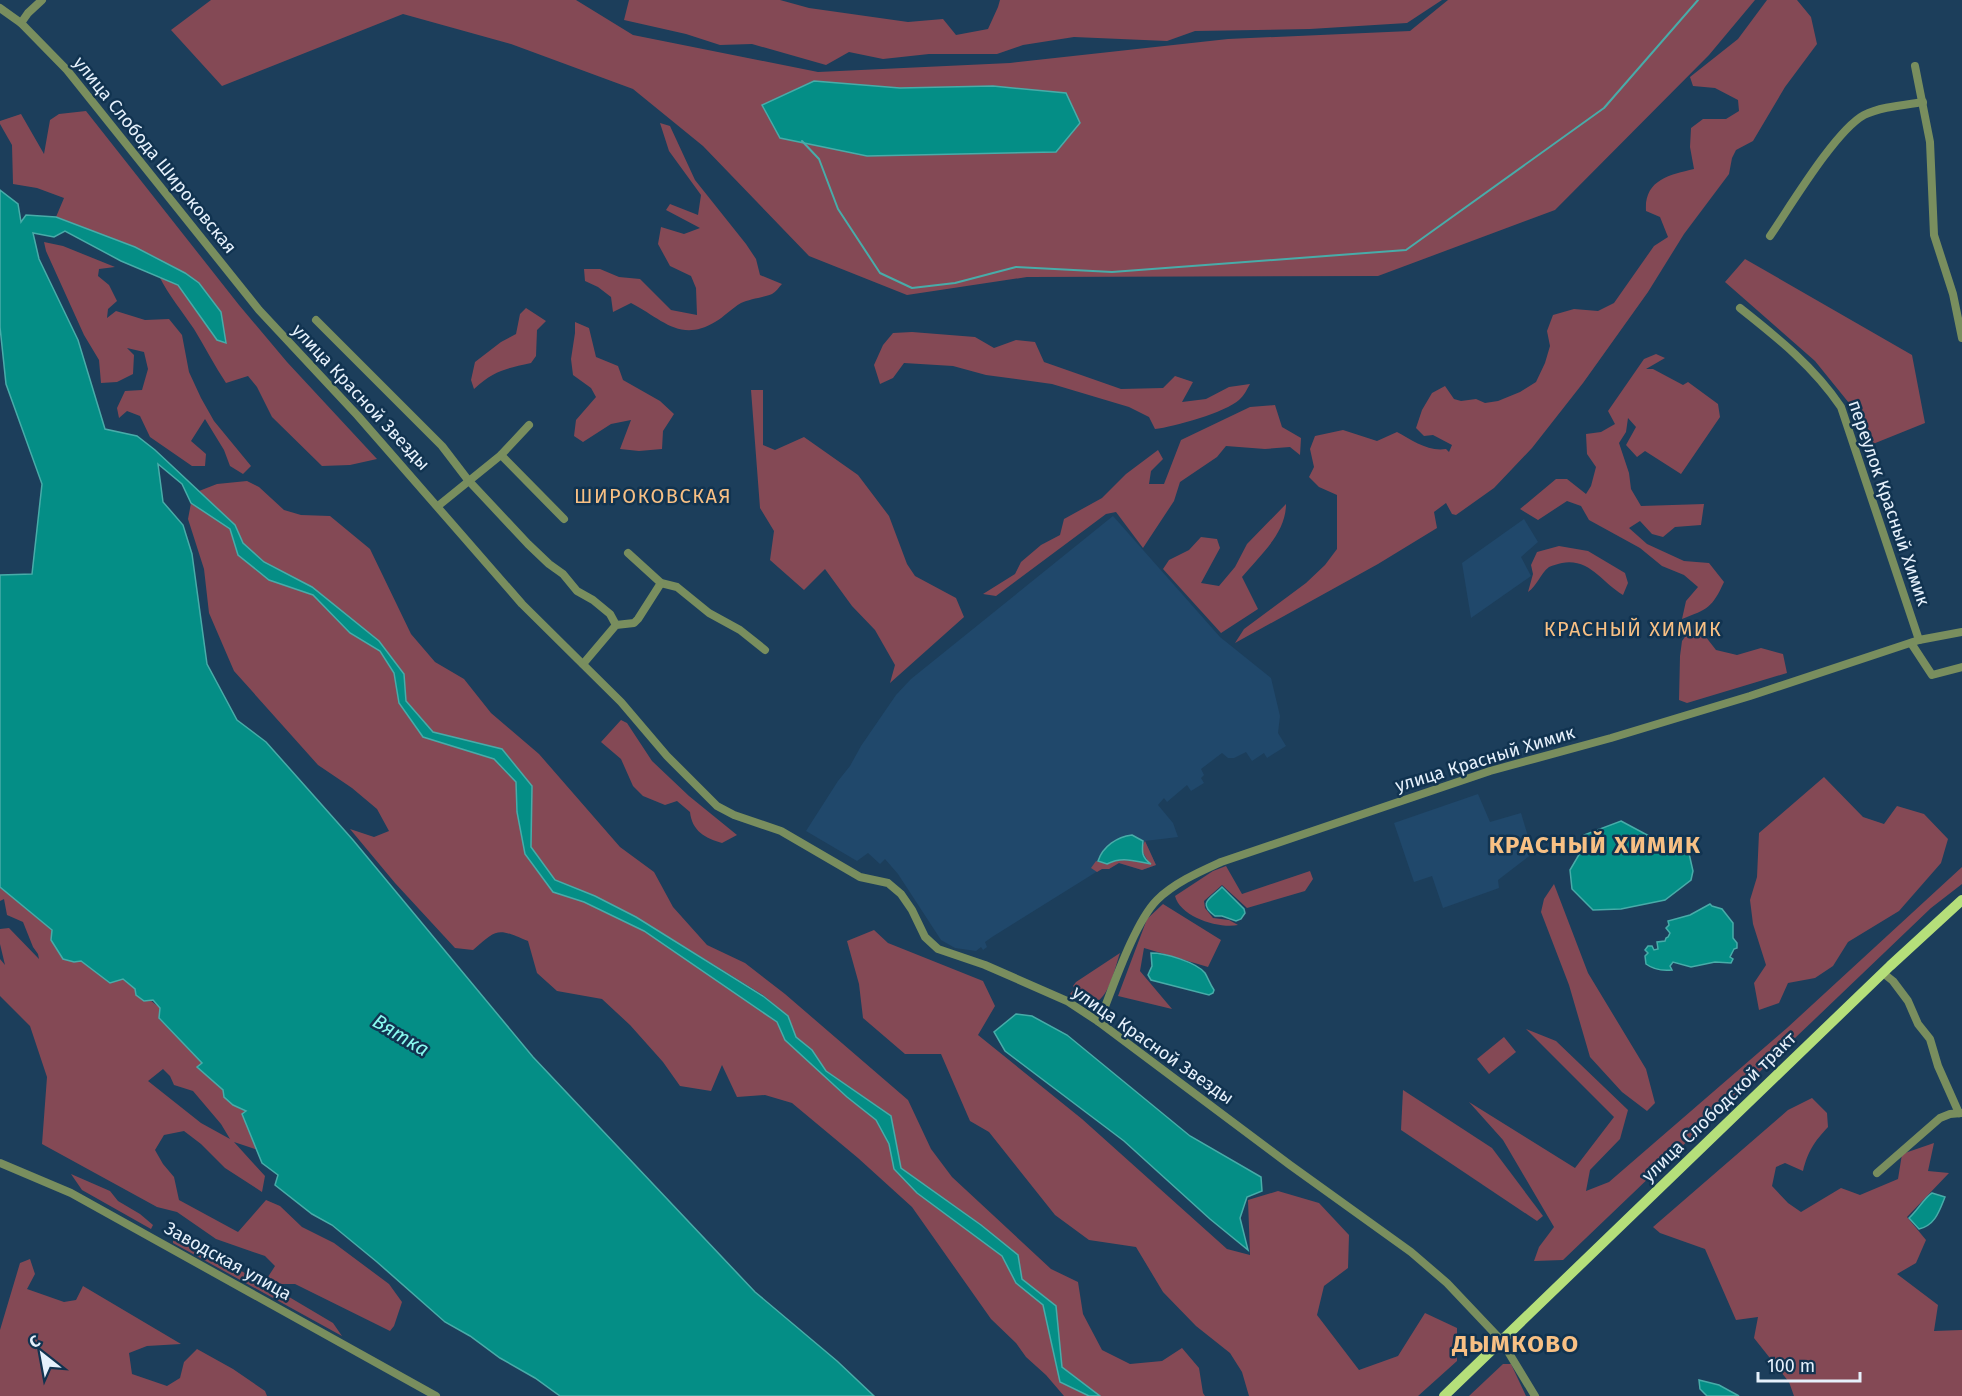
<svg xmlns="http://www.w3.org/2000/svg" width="1962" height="1396" font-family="'Fira Sans',sans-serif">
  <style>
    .built { fill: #20486b }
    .green { fill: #844955; fill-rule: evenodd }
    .water { fill: #048e86; stroke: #48aca9; stroke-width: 1.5 }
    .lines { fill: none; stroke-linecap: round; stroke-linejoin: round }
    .stream { stroke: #48aca9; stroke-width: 2 }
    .minor { stroke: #798e5e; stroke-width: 8 }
    .major { stroke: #b5df7a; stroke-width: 10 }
    .labels { text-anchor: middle; stroke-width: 5; stroke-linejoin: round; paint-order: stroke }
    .street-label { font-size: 18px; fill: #e6f1fc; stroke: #113350 }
    .neighbourhood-label { font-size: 20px; letter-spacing: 1.5px; fill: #f8c084; stroke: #113350 }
    .water-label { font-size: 20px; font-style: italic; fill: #8afbf0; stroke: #113350 }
    .district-label { font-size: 24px; font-weight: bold; letter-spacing: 1.5px; fill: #f8c084; stroke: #113350 }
  </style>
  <rect width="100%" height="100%" fill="#1c3e5b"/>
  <g class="built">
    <polygon points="1113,516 1220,637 1271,678 1280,716 1278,733 1286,746 1267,758 1264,753 1252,761 1246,752 1234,758 1228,758 1222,753 1201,769 1204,775 1201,778 1204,783 1191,791 1187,785 1167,802 1164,798 1158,805 1173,823 1178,837 1145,841 1156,865 1142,870 1118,863 1109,869 1101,869 992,937 985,942 987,947 983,950 981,947 976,951 955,948 941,940 898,874 885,859 880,864 868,853 857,861 806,831 838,781 850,766 861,746 896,695 911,679"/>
    <polygon points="1524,519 1538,542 1521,557 1531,576 1471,618 1462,563"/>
    <polygon points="1478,794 1490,822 1521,813 1533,853 1498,880 1499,888 1443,908 1432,876 1414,882 1394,823"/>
  </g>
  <g class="green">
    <polygon points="211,0 576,0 633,35 818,72 1010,63 1228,39 1410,31 1448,0 1755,0 1709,55 1555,210 1378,276 1027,277 907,295 809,256 703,146 633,89 511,44 403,14 222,86 171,30"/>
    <polygon points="629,0 780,0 809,8 908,22 943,19 956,35 988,29 998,7 1000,0 1442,0 1407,23 1310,29 1195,31 1167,41 1074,37 1023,45 997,54 929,54 883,59 849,52 826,65 752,44 720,45 686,34 624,20"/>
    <path d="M 1767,0 L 1797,0 L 1811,17 L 1817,44 L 1785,87 L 1753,141 L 1736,150 L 1732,158 L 1729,174 L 1684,234 L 1648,292 L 1583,383 L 1532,448 L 1494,488 L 1456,515 L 1452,514 L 1446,503 L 1434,512 L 1437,528 L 1378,564 L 1235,643 L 1244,629 L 1306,583 L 1325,565 L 1337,549 L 1337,495 L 1319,487 L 1309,477 L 1314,467 L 1310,449 L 1315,436 L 1343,430 L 1377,441 L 1397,432 C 1412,440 1428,452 1446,449 L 1449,452 L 1452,445 L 1433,435 L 1424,436 L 1416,428 L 1422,410 L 1432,393 L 1445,386 L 1454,399 L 1461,401 L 1476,399 L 1485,403 L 1498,401 L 1520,392 L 1536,382 L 1545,363 L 1550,346 L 1547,331 L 1553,315 L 1574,309 L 1598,311 L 1614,303 L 1654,246 L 1668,237 L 1660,217 L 1646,211 C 1644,180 1669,175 1694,169 L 1690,147 L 1691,128 L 1703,119 L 1726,119 L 1739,111 L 1738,100 L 1715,88 L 1693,86 L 1690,77 L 1738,39 Z"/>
    <path d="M 86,111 L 239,305 L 287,362 L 377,459 L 350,465 L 322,466 L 272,417 L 257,387 L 248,376 L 226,383 C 214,365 205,347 194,329 C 182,311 169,296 159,276 L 178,285 L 217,340 L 185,273 L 135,247 L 56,217 L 64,198 L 37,188 L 13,184 L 12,145 L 0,124 L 0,121 L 21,114 L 44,154 L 50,120 L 59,114 Z"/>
    <path d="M 660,123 L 670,126 L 695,180 L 746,244 L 756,259 L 760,275 L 782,284 C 779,287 776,292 772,294 C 766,297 750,299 741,303 C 732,308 724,317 715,322 C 680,343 662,319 631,303 L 613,312 L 611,297 L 598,287 L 585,281 L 584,269 L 600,269 L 619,277 L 640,279 L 671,310 L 697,315 L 696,288 L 691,276 L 670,266 L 658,244 L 661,227 L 684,234 L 700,228 L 666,210 L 670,204 L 698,215 L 701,195 L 669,151 Z"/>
    <polygon points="44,242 63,246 115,267 99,269 98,276 109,285 117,301 108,309 107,318 116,311 145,320 169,319 182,335 189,372 201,398 214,421 251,466 243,474 230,466 224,450 205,419 191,441 206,454 205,466 192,466 150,437 140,416 127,411 119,418 117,408 125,391 142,390 148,369 144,352 127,348 134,355 133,374 117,382 101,383 99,360 84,335 46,251"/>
    <polygon points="1745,259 1912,355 1925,423 1863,448 1849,403 1815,361 1725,282"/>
    <path d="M 526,308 L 546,321 L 537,330 L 536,356 L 531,363 C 505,369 495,370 474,389 L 471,380 L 475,362 L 501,342 L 516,334 L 520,314 Z"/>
    <polygon points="575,322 589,328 596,357 618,366 623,380 660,401 674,414 663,431 662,449 639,451 620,449 631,420 611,424 583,442 574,436 576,420 596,397 591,388 573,375 571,359 575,333"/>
    <path d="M 912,332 L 975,337 L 994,348 L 1016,340 L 1035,342 L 1044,362 L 1121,389 L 1163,388 L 1175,376 L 1193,382 L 1182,402 L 1206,399 L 1229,387 L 1250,384 C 1247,389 1244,396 1239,400 C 1226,412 1174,427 1155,429 L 1149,417 L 1129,407 L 1052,384 L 986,375 L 953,366 L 904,363 L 893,378 L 880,384 L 874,365 L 883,345 L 893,333 Z"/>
    <path d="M 1656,354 L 1665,358 L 1646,369 L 1653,369 L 1683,385 L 1688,382 L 1718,404 L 1720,417 L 1681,474 L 1645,451 L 1637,457 L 1626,445 L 1636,427 L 1628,418 L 1626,432 L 1619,443 L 1629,473 L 1631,489 L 1641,506 L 1704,504 L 1701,525 L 1675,527 L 1663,537 L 1652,534 L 1640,521 L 1629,528 L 1647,544 L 1684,561 L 1709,563 L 1724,582 C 1712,608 1708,609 1682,619 L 1686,601 L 1698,587 L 1684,575 L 1662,566 L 1640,548 L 1589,520 L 1581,506 L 1567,501 L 1538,520 L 1520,509 L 1556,479 L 1567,479 L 1586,494 L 1591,486 L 1596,467 L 1587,454 L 1586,434 L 1601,432 L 1615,424 L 1608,411 L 1644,359 Z"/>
    <polygon points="751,390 763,390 763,445 775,450 804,437 858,475 889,516 907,564 915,576 956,598 964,617 890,683 895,665 875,630 852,606 825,569 804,590 770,560 774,531 760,508"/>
    <polygon points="1275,405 1282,427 1301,438 1300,455 1290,447 1265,449 1226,446 1217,457 1180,482 1174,501 1143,548 1116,512 1106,514 996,596 983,594 1015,574 1021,562 1041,545 1060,535 1064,519 1102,498 1126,474 1158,450 1163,459 1151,471 1149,484 1164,484 1181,440 1250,407"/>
    <polygon points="247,481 259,487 284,510 301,515 330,516 370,549 411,634 435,662 464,679 491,713 539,754 620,847 654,872 673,907 707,945 745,963 785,994 908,1100 931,1149 952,1177 1051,1269 1078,1282 1083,1314 1102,1350 1130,1364 1162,1361 1182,1348 1199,1368 1203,1393 1205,1396 1100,1396 1062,1367 1056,1306 1022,1279 981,1225 901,1168 891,1116 826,1071 812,1050 795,1037 788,1016 763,995 636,917 595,896 555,881 531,847 532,786 502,749 433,732 406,701 404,674 379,641 312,588 264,562 243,543 235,525 199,491 217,484"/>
    <path d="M 191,503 L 230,529 L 239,555 L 269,580 L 313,595 L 350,633 L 380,651 L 394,673 L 399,703 L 423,737 L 494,759 L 516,782 L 517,812 L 525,854 L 553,892 L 584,902 L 644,931 L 777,1022 L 785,1040 L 847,1097 L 876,1120 L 889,1144 L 894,1169 L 917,1193 L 1002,1256 L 1016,1283 L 1043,1305 L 1060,1382 L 1089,1396 L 1064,1396 L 1046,1375 L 1026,1357 L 1016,1343 L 991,1319 L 912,1207 L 858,1158 L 792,1103 L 765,1095 L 737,1097 L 722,1065 L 711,1091 L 680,1086 L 663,1062 L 630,1025 L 602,999 L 557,991 L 537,973 L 528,941 C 497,928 498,928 473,950 L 455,948 L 395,883 L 350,829 L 374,837 L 389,831 L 377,809 L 352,788 L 318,765 L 234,671 L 209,613 L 204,569 L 188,519 Z"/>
    <path d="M 1286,504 C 1286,534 1259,556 1242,577 L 1258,609 L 1221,633 L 1163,569 L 1169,560 L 1189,550 L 1201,537 L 1217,539 L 1220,548 L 1201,583 L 1219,586 L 1235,567 L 1247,544 Z"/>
    <path d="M 1559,546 L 1588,551 L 1625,573 L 1628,583 L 1623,595 C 1602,583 1590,558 1562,563 C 1558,564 1553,565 1549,567 C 1540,574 1537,586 1528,592 L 1533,574 L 1531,565 L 1537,552 Z"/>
    <polygon points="1695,623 1716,650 1737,655 1761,648 1783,654 1787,673 1687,703 1679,700 1680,656 1682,641"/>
    <path d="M 621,720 L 627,723 L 652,761 L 689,796 L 737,835 L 722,843 C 705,838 692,831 690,812 L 677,801 L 665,805 L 643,796 L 633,786 L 621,759 L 601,742 Z"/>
    <polygon points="1824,777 1863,817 1884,824 1897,806 1924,814 1948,839 1941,863 1899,911 1848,942 1833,966 1815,978 1788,983 1779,1003 1759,1010 1754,983 1766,965 1753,924 1750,900 1757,877 1759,833"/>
    <path d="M 1145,841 L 1156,865 L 1142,870 L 1119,863 L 1109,869 L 1102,869 L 1097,872 L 1091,868 L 1096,861 L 1109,864 C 1121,856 1135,861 1149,863 L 1141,849 Z"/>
    <path d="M 1226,866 L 1242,894 L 1310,871 L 1313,879 L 1305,891 L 1247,908 L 1222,885 L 1204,901 L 1205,908 L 1213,918 L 1229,920 L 1238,925 C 1219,929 1180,917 1175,896 L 1213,871 Z"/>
    <polygon points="1962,867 1962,884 1931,908 1563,1260 1534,1261 1539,1247 1554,1227 1503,1140 1469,1102 1575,1168 1614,1117 1526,1029 1556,1041 1628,1110 1620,1139 1590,1170 1586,1191 1609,1182 1787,1028"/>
    <polygon points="1554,884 1588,973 1646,1069 1655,1103 1647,1111 1622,1092 1590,1057 1569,985 1541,912 1544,899"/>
    <path d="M 0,887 L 53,931 L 81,960 L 110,982 L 123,979 L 135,989 L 144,1001 L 150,1000 L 160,1008 L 159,1019 L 202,1063 L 198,1067 L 223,1090 L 233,1105 L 246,1112 L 264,1147 L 255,1149 L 234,1142 L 265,1176 L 262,1192 L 225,1168 L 201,1144 L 184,1131 L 164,1135 L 155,1150 L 163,1164 L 174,1177 L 179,1200 L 238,1232 L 266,1200 L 280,1206 L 302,1227 L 334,1243 L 389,1284 L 402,1302 L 394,1326 L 390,1331 L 295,1284 L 281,1284 L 279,1291 L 333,1323 L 342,1336 L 173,1243 L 173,1233 L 252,1277 L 266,1280 L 275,1266 L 265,1256 L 216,1239 L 177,1212 L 157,1207 L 42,1144 L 47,1077 L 30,1026 L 0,996 L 0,959 L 5,965 L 0,944 L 0,929 L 9,928 L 39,959 L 38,954 L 33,947 L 23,922 L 7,915 L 4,899 L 0,901 ZM 163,1069 L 170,1076 L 174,1085 L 193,1091 L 221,1124 L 230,1139 L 201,1123 L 148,1081 Z"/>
    <polygon points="1163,904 1221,940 1208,967 1144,948 1140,971 1172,1009 1118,996 1147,919"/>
    <polygon points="874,930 888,943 983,981 995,1006 978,1035 1082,1119 1227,1249 1250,1255 1248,1200 1278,1191 1319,1203 1349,1235 1348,1268 1324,1286 1317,1315 1359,1370 1398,1356 1425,1313 1457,1328 1457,1361 1418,1396 1249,1396 1242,1372 1230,1353 1196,1326 1163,1292 1136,1247 1089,1240 1055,1215 989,1132 970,1121 941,1054 905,1054 863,1018 859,984 847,941"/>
    <path d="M 1120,953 C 1114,970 1109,1003 1087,1006 L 1070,994 L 1075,988 L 1073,986 L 1076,982 Z"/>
    <polygon points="1504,1037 1516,1052 1489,1074 1477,1059"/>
    <polygon points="1403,1090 1492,1148 1543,1216 1537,1221 1401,1130"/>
    <path d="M 1812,1098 L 1827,1113 L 1828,1127 C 1814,1142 1808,1151 1803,1171 L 1785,1163 L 1776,1167 L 1772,1186 L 1788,1203 L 1801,1212 L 1841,1188 L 1860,1195 L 1898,1179 L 1902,1154 L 1934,1143 L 1928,1171 L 1949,1173 L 1907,1217 L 1926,1240 L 1916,1263 L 1897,1274 L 1938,1305 L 1934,1331 L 1962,1330 L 1962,1396 L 1794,1396 L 1789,1382 L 1754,1338 L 1758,1317 L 1736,1320 L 1705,1249 L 1660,1233 L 1653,1227 L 1788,1110 Z"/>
    <polygon points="71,1174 110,1191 118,1201 140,1214 153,1225 151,1229 82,1190"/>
    <polygon points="30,1259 35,1274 27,1289 64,1302 76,1300 83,1286 181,1344 147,1346 129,1353 132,1374 167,1386 180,1378 184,1362 197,1349 233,1369 265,1391 267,1396 0,1396 0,1330 20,1263"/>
    <polygon points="1503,1364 1511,1364 1526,1396 1469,1396"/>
  </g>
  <g class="water">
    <polygon points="814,81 900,88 993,86 1066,93 1080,123 1056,152 867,156 780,138 762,105"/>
    <polygon points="0,190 18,204 21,222 26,215 56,217 135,247 185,273 199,283 221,312 226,343 217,340 178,285 121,261 65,231 54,237 33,233 39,259 78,340 105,429 137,436 155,450 235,525 243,543 264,562 312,587 379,641 404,674 406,701 433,732 502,749 532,786 531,847 555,880 595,896 636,917 763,996 788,1016 796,1037 812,1050 826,1071 891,1116 901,1168 981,1225 1018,1255 1022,1279 1056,1306 1062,1367 1100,1396 1089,1396 1060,1382 1043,1305 1016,1283 1002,1256 917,1193 894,1169 889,1144 876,1120 847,1097 785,1040 777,1022 644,931 584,902 553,892 525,854 517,812 516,782 494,759 423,737 399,703 394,673 380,651 350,633 313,595 269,580 238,555 230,529 191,503 182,484 158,464 163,502 183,525 192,554 207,664 237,720 266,742 353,840 533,1057 755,1292 837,1361 874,1396 560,1396 535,1378 500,1358 470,1336 445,1322 377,1262 332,1225 312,1214 275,1185 278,1175 262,1163 242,1114 246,1111 233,1105 224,1097 223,1090 197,1067 202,1063 159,1018 160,1008 153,1000 144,1001 136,995 135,989 123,979 110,983 81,961 74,962 63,959 51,940 52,930 0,887 0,575 32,574 42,484 6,384 0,327"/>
    <polygon points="1621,821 1649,836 1671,838 1688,849 1693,871 1691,880 1665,900 1621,909 1593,910 1572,889 1570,870 1580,853 1584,835"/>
    <path d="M 1132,835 L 1143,841 C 1142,851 1141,857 1151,864 C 1134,861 1122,856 1107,864 L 1098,861 C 1103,846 1117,837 1132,835 Z"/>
    <path d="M 1222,887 L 1244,909 L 1245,913 L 1241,919 L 1236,921 L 1222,916 L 1215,916 C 1196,902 1212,898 1222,887 Z"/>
    <path d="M 1710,904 L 1712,906 L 1722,909 L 1733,923 L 1733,938 L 1737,943 L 1737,948 L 1734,949 L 1730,957 L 1733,959 L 1731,963 L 1715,962 L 1691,967 L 1673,962 L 1670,966 L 1672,970 C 1662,971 1654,970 1646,964 L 1645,956 L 1648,953 L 1645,950 L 1648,946 L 1652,946 L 1654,950 L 1658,949 L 1657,942 L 1665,941 L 1666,938 L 1668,937 L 1670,933 L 1666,928 L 1669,925 L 1668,921 L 1690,915 Z"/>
    <path d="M 1151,953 C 1165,953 1196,962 1205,973 C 1208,978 1210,984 1214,990 L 1213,993 L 1209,995 L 1151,980 L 1148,975 L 1152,966 Z"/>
    <polygon points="1016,1014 1032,1016 1067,1035 1190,1136 1261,1177 1262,1191 1247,1197 1240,1218 1248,1250 1210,1219 1124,1141 1005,1051 994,1032"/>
    <path d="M 1932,1193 L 1945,1197 C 1939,1212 1935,1225 1919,1229 L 1909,1218 C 1917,1211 1925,1197 1932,1193 Z"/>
    <polygon points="1699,1380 1719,1385 1739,1396 1707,1396 1700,1389"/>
  </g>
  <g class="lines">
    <polyline class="stream" points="802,141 819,159 838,209 880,273 912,288 955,283 1016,267 1112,272 1406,250 1604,108 1698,0"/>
    <g class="minor">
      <polyline points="0,8 21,23 67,70 259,310 358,416 522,604 621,702 667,756 717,806 734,815 781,831 860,877 888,883 901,894 912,910 925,937 938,949 985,965 1067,1001 1099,1022 1290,1165 1411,1252 1447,1283 1501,1340 1535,1396"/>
      <polyline points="21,23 28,13 42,0"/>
      <polyline points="1915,66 1930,142 1934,235 1953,294 1962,338"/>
      <path d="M 1770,236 C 1790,207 1835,131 1864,115 C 1880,107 1904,105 1923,102"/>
      <path d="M 1740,308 C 1778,338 1814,367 1841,407 L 1919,640"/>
      <polyline points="316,320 442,446 468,480 528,544 549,564 563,574 577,591 593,600 610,614 616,625"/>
      <polyline points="501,455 564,519"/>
      <polyline points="438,506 501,455 529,425"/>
      <polyline points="628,553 661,583 677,587 709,613 740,630 765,650"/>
      <polyline points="1911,643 1932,675 1962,667"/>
      <polyline points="583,664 616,625 634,623 638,619 661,583"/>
      <polyline points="1883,973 1893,981 1908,1001 1918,1024 1930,1039 1938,1066 1959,1113"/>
      <path d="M 1099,1022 C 1112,990 1134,923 1157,900 C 1174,883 1199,872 1221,862 L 1490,771 L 1611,738 L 1750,696 L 1919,640 L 1962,632"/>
      <polyline points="0,1163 71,1193 436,1396"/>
      <polyline points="1877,1173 1940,1118 1950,1114 1962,1113"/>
    </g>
    <polyline class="major" points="1444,1396 1890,966 1962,900"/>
  </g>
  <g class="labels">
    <g class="street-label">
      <text transform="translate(155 155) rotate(51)" y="6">улица Слобода Широковская</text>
      <text transform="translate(361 397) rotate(47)" y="6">улица Красной Звезды</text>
      <text transform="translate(1889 503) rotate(71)" y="6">переулок Красный Химик</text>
      <text transform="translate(1485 759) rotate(-17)" y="6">улица Красный Химик</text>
      <text transform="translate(1153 1045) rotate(35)" y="6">улица Красной Звезды</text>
      <text transform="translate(1719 1107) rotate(-44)" y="6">улица Слободской тракт</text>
      <text transform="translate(228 1261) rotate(29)" y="6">Заводская улица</text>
    </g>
    <g class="neighbourhood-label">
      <text x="653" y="503">ШИРОКОВСКАЯ</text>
      <text x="1633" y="636">КРАСНЫЙ ХИМИК</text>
    </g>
    <g class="water-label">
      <text transform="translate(401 1035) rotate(31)" y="7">Вятка</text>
    </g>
    <g class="district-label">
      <text x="1595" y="853">КРАСНЫЙ ХИМИК</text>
      <text x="1516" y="1352">ДЫМКОВО</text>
    </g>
  </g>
  <g transform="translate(42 1354) rotate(329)" stroke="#113350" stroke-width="4.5" paint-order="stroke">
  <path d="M0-4.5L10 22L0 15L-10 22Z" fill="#e6f1fc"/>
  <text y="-9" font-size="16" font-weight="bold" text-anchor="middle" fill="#e6f1fc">С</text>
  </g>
  <path d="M1758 1372v9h102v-9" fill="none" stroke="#e6f1fc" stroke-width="3"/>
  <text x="1767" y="1372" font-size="18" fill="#e6f1fc" stroke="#113350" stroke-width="4.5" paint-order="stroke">100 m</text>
</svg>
